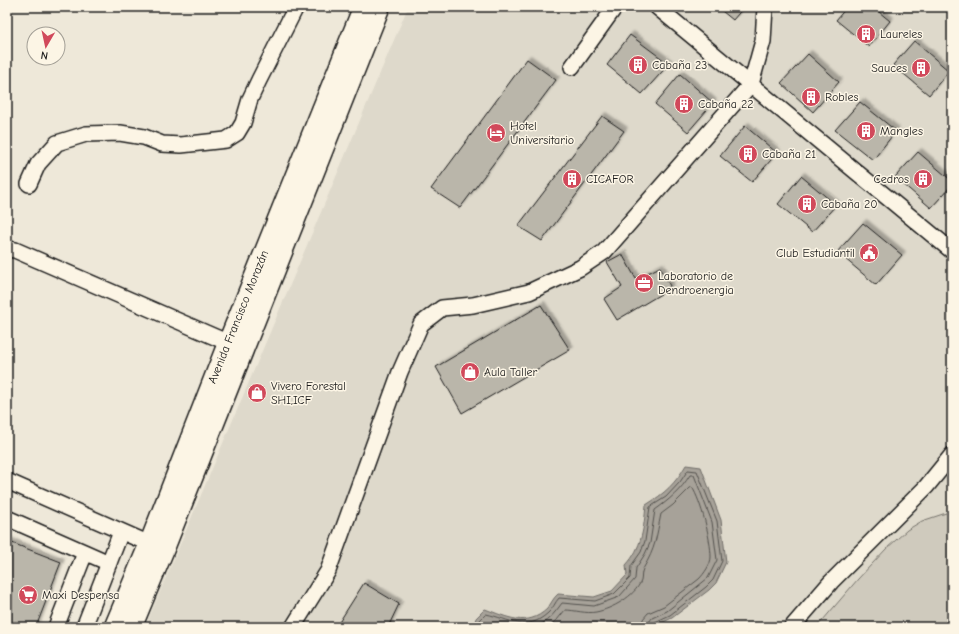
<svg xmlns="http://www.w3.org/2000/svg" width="959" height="634" font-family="'Comic Neue',sans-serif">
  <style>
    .built { fill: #ded9cb }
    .pitch { fill: #cfcabd; stroke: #76736c }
    .water { fill: #a7a299; stroke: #6f6c67 }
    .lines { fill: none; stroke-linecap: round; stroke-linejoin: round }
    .shore { stroke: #54524e; stroke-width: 1 }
    .building { fill: #bab6aa; stroke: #1c1c1c; filter: url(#shadow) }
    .minor-casing { stroke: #1c1c1c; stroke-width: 18 }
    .major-casing { stroke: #1c1c1c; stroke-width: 22 }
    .minor { stroke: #fcf5e5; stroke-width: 15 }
    .major { stroke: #fcf5e5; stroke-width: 19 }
    .labels { text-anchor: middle; stroke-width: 3; stroke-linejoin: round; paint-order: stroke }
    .poi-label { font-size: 12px; fill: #1c1c1c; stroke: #fcf5e5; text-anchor: start }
    .street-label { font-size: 12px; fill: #1c1c1c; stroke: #fcf5e5 }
  </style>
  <defs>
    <filter id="shadow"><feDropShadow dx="3.5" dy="-3.5" stdDeviation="1" flood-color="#0004"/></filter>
  </defs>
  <rect width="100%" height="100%" fill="#eee8d9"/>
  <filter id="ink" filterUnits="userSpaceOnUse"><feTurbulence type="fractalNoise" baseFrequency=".025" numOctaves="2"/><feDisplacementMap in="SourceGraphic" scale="8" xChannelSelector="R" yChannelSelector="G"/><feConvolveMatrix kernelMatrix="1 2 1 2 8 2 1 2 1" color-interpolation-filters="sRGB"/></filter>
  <g filter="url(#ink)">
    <polygon class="built" points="408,7 952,7 952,627 145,627"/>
    <polygon class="pitch" points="949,512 952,513 952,627 817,627 858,579 886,549 907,530 922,521"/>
    <path class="water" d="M 686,465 L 701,467 L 721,520 L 726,562 L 716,583 L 709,590 L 672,618 L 653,627 L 473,627 L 476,618 L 485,609 C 507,617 527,628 547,609 C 551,604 553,598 558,594 L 594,597 L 612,591 L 627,575 L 626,565 C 642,548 644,527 646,505 C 665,493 675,484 686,465 Z"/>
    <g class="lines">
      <g class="shore">
        <path d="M 477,627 L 480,620 L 486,614 C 510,619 526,633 548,613 C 553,609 555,602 559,598 L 595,601 L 614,594 L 630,578 L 631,566 L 641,552 L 645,541 L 650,507 L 666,497 L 680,482 L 688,470 L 697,471 L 717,521 L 722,561 L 713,580 L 706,587 L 670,615 L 655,622 L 653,627"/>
        <path d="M 534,627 C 547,623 554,614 562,603 L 594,606 L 619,597 L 635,579 L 636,568 L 645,554 L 650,543 L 655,510 C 669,500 681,490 690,475 L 694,475 L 712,522 L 717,560 L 708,578 L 667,611 L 652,618 L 649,622 L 648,627"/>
        <path d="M 548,627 L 557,620 L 565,610 C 575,610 586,614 596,612 C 612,609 635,596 641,581 C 642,577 641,573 643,569 C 656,547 656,538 661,514 L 673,505 L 690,488 L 692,487 C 701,501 711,540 711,557 C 711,564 704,574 699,579 L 664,606 L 648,613 L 643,619 L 642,627"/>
      </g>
    </g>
    <g class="building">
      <polygon points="717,7 744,7 733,20"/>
      <polygon points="847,7 873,7 890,21 869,47 836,20"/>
      <polygon points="630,35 669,64 642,94 607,65"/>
      <polygon points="914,41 949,71 929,95 893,65"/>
      <polygon points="808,54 839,82 813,112 781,83"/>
      <polygon points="527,59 556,80 460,208 431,189"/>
      <polygon points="680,74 713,103 688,132 655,104"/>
      <polygon points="860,102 896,131 873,160 835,130"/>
      <polygon points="602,116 624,131 542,241 518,226"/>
      <polygon points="745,126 777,153 752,182 720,156"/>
      <polygon points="918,152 952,181 952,185 931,208 895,177"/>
      <polygon points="801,176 836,205 812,232 778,204"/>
      <polygon points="863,223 902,255 876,285 837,252"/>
      <polygon points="622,254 636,279 660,267 671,288 617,320 604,299 622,287 607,262"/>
      <polygon points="541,305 570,350 462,413 436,367"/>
      <polygon points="7,541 61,562 36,627 7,627"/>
      <polygon points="364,583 399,604 388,627 343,627 338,624"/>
    </g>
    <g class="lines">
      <defs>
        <g id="minor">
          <polyline points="657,7 952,251"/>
          <polyline points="572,67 615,7"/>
          <polyline points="29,184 38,164 57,143 86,134 120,133 144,137 162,144 181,145 226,140 237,133 243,123 250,99 259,80 296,7"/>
          <polyline points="7,249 15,250 238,347"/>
          <polyline points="7,481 159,548"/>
          <polyline points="7,518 109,563"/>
          <polyline points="56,627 85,553"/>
          <polyline points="84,627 121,532"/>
          <polyline points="293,627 328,571 400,372 421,324 442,308 473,305 529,292 580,268 604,252 751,84 763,41 765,7"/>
          <polyline points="792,627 831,582 926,487 952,455"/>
        </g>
        <g id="major">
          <polyline points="114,627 149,544 228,342 363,7"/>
          <polyline points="132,627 164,550 380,7"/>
        </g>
      </defs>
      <use href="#minor" class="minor-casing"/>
      <use href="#major" class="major-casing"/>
      <use href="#minor" class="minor"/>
      <use href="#major" class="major"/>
    </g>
  </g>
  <defs>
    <symbol id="building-disc" viewBox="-11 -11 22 22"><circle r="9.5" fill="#d1495b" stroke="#fcf5e5"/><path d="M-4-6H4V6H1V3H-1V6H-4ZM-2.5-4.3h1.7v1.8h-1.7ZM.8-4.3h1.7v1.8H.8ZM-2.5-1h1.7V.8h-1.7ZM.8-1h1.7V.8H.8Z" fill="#fff"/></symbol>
    <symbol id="hotel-disc" viewBox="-11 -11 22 22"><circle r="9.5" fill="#d1495b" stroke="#fcf5e5"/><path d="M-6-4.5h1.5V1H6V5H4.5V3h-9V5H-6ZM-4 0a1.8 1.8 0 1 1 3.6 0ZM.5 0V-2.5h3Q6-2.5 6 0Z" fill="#fff"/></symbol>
    <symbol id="civic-disc" viewBox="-11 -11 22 22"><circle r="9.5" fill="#d1495b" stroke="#fcf5e5"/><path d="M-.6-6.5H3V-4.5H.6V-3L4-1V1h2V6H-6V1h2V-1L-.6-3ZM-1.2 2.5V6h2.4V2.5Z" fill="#fff"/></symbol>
    <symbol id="office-disc" viewBox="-11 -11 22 22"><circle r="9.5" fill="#d1495b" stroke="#fcf5e5"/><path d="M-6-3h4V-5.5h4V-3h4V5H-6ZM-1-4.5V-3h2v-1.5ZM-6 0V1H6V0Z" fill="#fff"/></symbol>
    <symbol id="shop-disc" viewBox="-11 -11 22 22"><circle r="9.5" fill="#d1495b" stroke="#fcf5e5"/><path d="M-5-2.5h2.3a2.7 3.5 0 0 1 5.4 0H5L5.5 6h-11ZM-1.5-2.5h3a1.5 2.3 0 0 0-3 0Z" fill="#fff"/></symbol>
    <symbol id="supermarket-disc" viewBox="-11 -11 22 22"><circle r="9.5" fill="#d1495b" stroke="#fcf5e5"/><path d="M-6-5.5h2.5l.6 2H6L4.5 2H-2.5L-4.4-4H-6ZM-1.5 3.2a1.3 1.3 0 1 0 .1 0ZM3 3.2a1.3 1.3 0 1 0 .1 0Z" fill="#fff"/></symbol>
  </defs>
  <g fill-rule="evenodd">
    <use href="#building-disc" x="855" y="23" width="22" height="22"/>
    <use href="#building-disc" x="627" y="54" width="22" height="22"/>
    <use href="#building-disc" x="910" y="57" width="22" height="22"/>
    <use href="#building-disc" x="800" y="86" width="22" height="22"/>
    <use href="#building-disc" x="673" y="93" width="22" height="22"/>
    <use href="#building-disc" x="855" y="120" width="22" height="22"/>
    <use href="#hotel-disc" x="485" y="122" width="22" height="22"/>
    <use href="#building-disc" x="737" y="143" width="22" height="22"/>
    <use href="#building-disc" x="561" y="168" width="22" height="22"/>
    <use href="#building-disc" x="912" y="168" width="22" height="22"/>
    <use href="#building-disc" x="796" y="193" width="22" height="22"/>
    <use href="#civic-disc" x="858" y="242" width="22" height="22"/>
    <use href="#office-disc" x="633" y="272" width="22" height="22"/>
    <use href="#shop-disc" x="459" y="361" width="22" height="22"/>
    <use href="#shop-disc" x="246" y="382" width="22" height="22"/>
    <use href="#supermarket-disc" x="17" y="584" width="22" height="22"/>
  </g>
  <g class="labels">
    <g class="poi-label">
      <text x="880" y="38">Laureles</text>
      <text x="652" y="69">Cabaña 23</text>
      <text x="907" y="72" text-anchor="end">Sauces</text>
      <text x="825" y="101">Robles</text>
      <text x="698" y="108">Cabaña 22</text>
      <text x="510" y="130">Hotel<tspan x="510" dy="14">Universitario</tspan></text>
      <text x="880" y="135">Mangles</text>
      <text x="762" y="158">Cabaña 21</text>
      <text x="586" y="183">CICAFOR</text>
      <text x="909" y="183" text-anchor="end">Cedros</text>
      <text x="821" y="208">Cabaña 20</text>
      <text x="855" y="257" text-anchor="end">Club Estudiantil</text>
      <text x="658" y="280">Laboratorio de<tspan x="658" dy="14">Dendroenergia</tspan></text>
      <text x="484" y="376">Aula Taller</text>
      <text x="271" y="390">Vivero Forestal<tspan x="271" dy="14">SHI,ICF</tspan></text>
      <text x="42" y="599">Maxi Despensa</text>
    </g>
    <g class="street-label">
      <text transform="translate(238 317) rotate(-68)" y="4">Avenida Francisco Morazán</text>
    </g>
  </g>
  <rect width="959" height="634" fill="none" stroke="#fcf5e5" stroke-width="24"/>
  <rect x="12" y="12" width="935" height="610" fill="none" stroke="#1c1c1c" stroke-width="1.5" filter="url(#ink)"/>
  <g transform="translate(46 46) rotate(189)"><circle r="19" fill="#fcf5e5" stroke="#a29e95"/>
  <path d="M0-3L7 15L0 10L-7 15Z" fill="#d1495b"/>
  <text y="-6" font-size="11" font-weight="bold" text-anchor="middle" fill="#1c1c1c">N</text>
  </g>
</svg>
